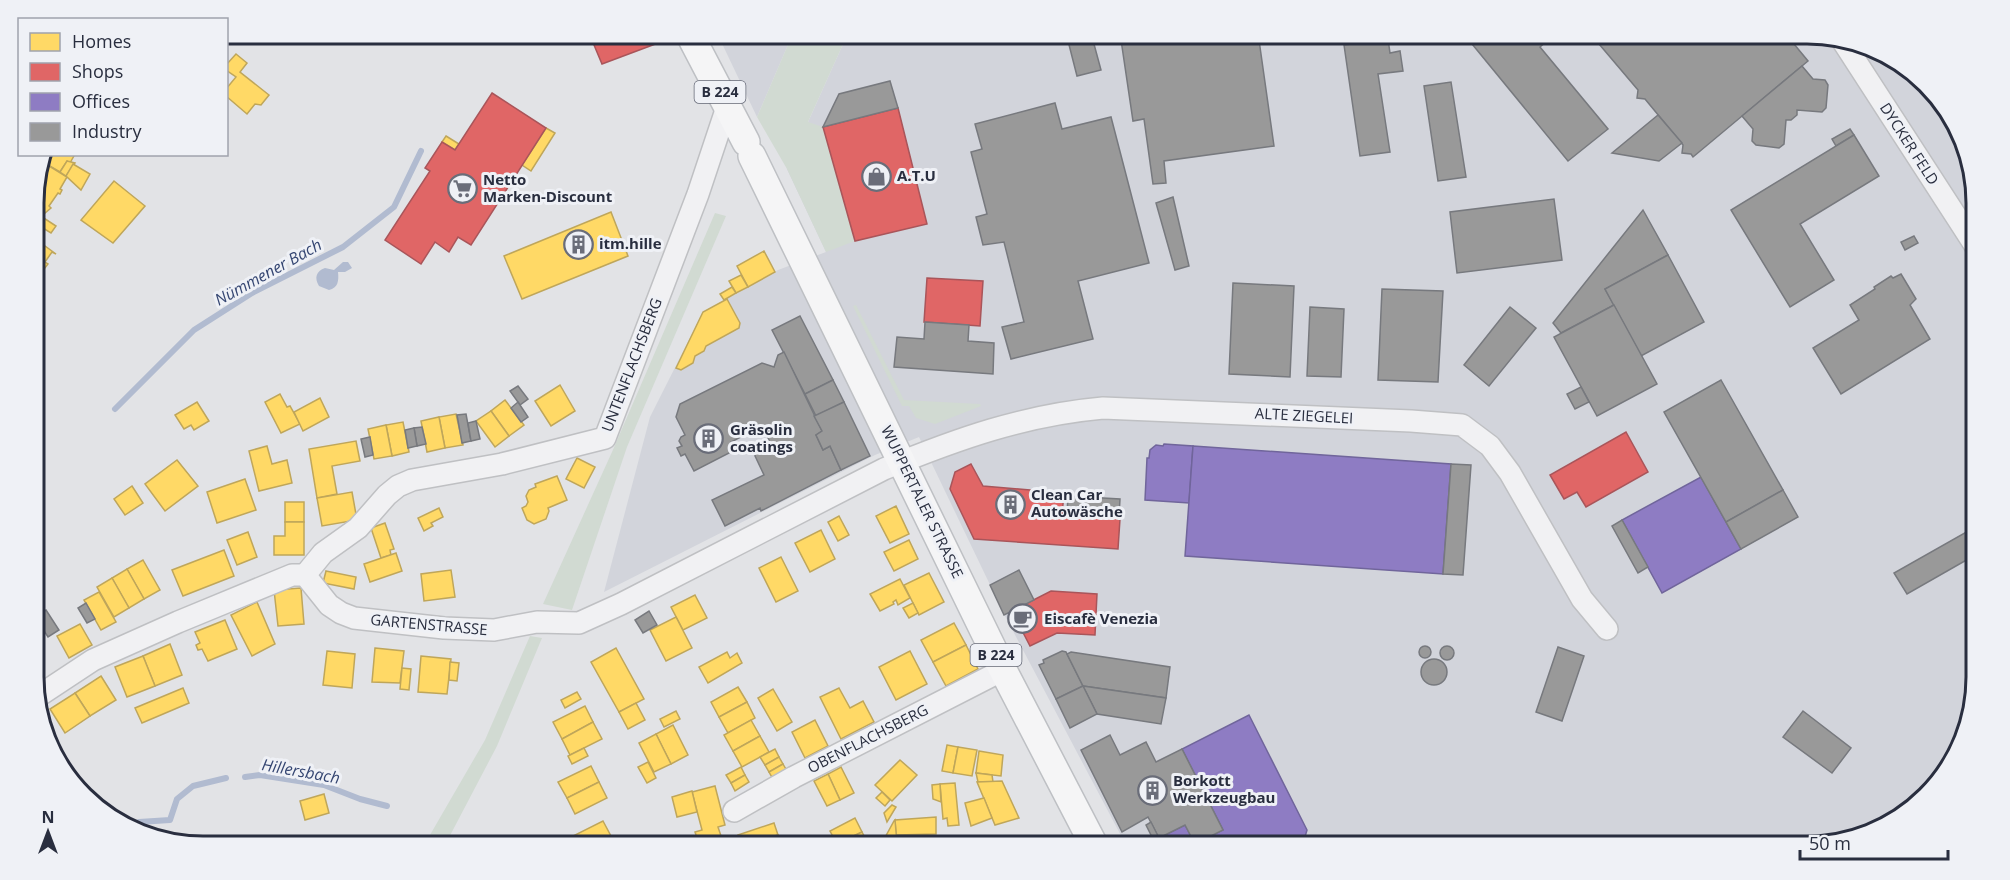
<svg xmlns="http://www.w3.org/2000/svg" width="2010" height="880" font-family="'Open Sans',sans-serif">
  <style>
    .built { fill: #d2d4db }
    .green { fill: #d1dad2 }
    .water { fill: #b1bbd0 }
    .homes { fill: #ffd966; stroke: #bfa65a; stroke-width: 1.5 }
    .shops { fill: #e06666; stroke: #a9555a; stroke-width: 1.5 }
    .offices { fill: #8e7cc3; stroke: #70659b; stroke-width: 1.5 }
    .industry { fill: #999; stroke: #77797e; stroke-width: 1.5 }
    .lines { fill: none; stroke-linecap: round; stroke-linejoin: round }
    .stream { stroke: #b1bbd0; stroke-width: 6 }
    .minor-casing { stroke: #bfc0c3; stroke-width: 24 }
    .major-casing { stroke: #bec0c4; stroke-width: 30 }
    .minor { stroke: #f1f1f3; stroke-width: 21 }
    .major { stroke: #f5f5f6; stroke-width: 27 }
    .labels { text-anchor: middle; stroke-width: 6; stroke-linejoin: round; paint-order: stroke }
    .shield { fill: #eff1f6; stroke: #646876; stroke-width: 1.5 }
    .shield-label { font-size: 14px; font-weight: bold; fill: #292e3f }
    .street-label { font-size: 15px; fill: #292e3f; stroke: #eff1f6 }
    .poi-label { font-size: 15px; font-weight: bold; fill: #292e3f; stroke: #eff1f6; text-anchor: start }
    .water-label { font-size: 16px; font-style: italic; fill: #354672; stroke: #eff1f6 }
    .rim { fill: none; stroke: #292e3f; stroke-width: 3 }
  </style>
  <rect width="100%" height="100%" fill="#e2e3e6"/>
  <g class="built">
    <polygon points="717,33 793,33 757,117"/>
    <polygon points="848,33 1808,33 1872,46 1942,99 1976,180 1977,678 1964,742 1911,812 1819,847 1127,847 1005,616 919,437 875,455 604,592 650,417 703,312 778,270 826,252 787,169"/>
  </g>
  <g class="green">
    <polygon points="793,33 848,33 808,122 823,127 855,241 826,252 787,169 757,117"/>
    <polygon points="715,213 726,216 627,447 572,610 543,604 612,452"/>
    <polygon points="856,305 904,400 980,404 981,406 935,424 916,418 909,406 902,406 853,306"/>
    <polygon points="530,636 542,638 497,746 444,847 423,847 485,740"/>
  </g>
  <path class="water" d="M 343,262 L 348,262 L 352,268 L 345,272 L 338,272 C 339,281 338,288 329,290 L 319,286 C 314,278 316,271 325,268 L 334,270 Z"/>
  <g class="homes">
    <polygon points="236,54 247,63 240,72 269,95 261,105 255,104 247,114 226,96 226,89 236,77 226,70 226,65"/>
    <polygon points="546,128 555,133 531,171 522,165"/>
    <polygon points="446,136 459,144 455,150 442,142"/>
    <polygon points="43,154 75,154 70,163 67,161 60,172 41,161"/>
    <polygon points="41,161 67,177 60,189 62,190 60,194 58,193 49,206 51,208 45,213 33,206 33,191"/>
    <polygon points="67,161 75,163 66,176 60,172"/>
    <polygon points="73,164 90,174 81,190 66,176"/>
    <polygon points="114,181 145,206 113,243 81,220"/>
    <polygon points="33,211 56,226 51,233 33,222"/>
    <polygon points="611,212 628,256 522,299 504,256"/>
    <polygon points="35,235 42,240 41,243 56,254 52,252 45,262 48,264 34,282"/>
    <polygon points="764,251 775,272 748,287 737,266"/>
    <polygon points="741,275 748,287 736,293 729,281"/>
    <polygon points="732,287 736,293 724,300 720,294"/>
    <polygon points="727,299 740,323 739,328 706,346 704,351 695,356 693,363 681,370 676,368 703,312"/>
    <polygon points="560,385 575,411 551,426 535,401"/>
    <polygon points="280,394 287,407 290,406 300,424 281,433 265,402"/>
    <polygon points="320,398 329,417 303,431 294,412"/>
    <polygon points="505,400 524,425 509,436 491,411"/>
    <polygon points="197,402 209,421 194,430 191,425 184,429 175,415"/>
    <polygon points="491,411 509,436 495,447 476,421"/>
    <polygon points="456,414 463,445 445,448 439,417"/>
    <polygon points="439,417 445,448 427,452 421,421"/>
    <polygon points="403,422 409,452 392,456 386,425"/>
    <polygon points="386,425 392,456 374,459 368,429"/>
    <polygon points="356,441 360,461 332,466 337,494 317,498 309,449"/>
    <polygon points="267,446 272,464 287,460 292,483 259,491 249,451"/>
    <polygon points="577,458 595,467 584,488 566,479"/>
    <polygon points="177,460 198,486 165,511 145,484"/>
    <polygon points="557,476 567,500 548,508 549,511 546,519 534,524 527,520 522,508 526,506 528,502 526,496 529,490 536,487 535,484"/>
    <polygon points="245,479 256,510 217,523 207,492"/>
    <polygon points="132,486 143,503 125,515 114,499"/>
    <polygon points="352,492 357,520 322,526 317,498"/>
    <rect x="285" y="502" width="19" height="20"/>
    <polygon points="896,506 909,534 890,543 876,516"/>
    <polygon points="439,508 443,517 431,523 433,526 424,531 418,518"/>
    <polygon points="839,516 849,535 838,541 828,522"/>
    <polygon points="285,522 304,522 304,555 274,555 274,536 285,536"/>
    <polygon points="385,523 394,549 390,550 391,555 381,558 371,528"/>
    <polygon points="821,530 835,559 810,572 795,543"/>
    <polygon points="248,532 257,557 237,565 227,540"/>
    <polygon points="909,540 918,559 894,571 884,552"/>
    <polygon points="224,550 234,576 183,596 172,570"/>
    <polygon points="396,553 402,571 370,582 364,564"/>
    <polygon points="781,557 798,591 776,602 759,568"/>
    <polygon points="143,560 160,590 144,599 127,569"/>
    <polygon points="127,569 144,599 129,608 112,578"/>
    <polygon points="451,570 455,597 424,601 421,574"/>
    <polygon points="326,571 356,577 354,589 323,583"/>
    <polygon points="929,573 944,602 919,615 904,585"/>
    <polygon points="112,578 129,608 114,617 97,587"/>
    <polygon points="900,579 910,598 898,605 896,600 893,602 894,604 880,611 870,594"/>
    <polygon points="301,588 304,624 278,626 274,590"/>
    <polygon points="99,592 116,622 101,630 84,600"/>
    <polygon points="695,595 707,618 683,630 671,607"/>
    <polygon points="257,602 275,644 252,656 231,615"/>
    <polygon points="913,603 918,613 909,618 903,608"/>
    <polygon points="676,617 692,648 666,661 650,630"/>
    <polygon points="225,620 237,649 208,661 202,649 198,650 196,645 200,643 195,632"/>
    <polygon points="954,623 966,645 933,662 921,640"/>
    <polygon points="80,624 92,645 69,658 57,636"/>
    <polygon points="170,644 182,675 155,686 143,656"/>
    <polygon points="966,645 978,669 946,686 933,662"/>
    <polygon points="375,648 404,651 400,683 372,682"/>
    <polygon points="616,648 644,699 619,712 591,662"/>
    <polygon points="327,651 355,654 352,688 323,685"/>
    <polygon points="910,651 927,684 896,700 879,667"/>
    <polygon points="727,652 730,658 737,653 742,663 708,683 699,667"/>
    <polygon points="143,656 155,686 127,697 115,667"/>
    <polygon points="421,656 451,659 447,694 418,692"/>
    <polygon points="450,662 459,663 457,681 449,680"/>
    <polygon points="402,668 411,669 409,690 400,689"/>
    <polygon points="101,676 116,700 90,716 75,693"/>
    <polygon points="738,687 747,702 719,717 711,702"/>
    <polygon points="183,688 189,703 142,723 135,708"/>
    <polygon points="839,688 850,708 863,701 874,722 841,739 820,697"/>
    <polygon points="773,689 792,722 777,731 758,698"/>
    <polygon points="577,692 581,699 565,708 561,700"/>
    <polygon points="75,693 90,716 65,733 50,709"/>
    <polygon points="747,702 755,718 728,733 719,717"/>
    <polygon points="636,703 645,720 628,729 619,712"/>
    <polygon points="585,706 593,722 562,739 553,722"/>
    <polygon points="676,711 680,719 664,727 660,719"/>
    <polygon points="751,720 760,736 733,751 724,735"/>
    <polygon points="815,720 828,746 805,758 792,732"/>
    <polygon points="593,722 602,739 570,755 562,739"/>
    <polygon points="673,725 688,755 671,764 656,734"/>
    <polygon points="656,734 671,764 654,772 639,743"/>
    <polygon points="760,736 769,752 742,767 733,751"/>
    <polygon points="947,745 958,747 953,773 942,771"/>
    <polygon points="958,747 977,750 972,776 953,773"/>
    <polygon points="584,748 588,756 572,764 568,756"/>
    <polygon points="775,749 779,757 765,765 760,757"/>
    <polygon points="979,751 1003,755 1001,776 976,773"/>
    <polygon points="779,757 783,764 769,772 765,765"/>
    <polygon points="900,760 917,775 892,801 875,785"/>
    <polygon points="648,762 656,778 647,783 638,767"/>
    <polygon points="783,764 787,771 773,779 769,772"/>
    <polygon points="591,766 599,782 567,798 558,782"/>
    <polygon points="741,767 745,775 731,783 726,775"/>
    <polygon points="841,767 854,793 840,800 828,774"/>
    <polygon points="976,773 992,775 993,782 978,782"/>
    <polygon points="828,774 840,800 827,806 814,781"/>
    <polygon points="745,775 749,782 735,791 731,783"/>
    <polygon points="1002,781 1019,818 995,825 977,782"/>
    <polygon points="599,782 607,798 575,814 567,798"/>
    <polygon points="955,783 959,825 948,826 947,818 943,819 940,784"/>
    <polygon points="940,784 941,802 933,799 932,785"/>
    <polygon points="715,786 725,825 718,827 721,836 698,841 695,832 702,830 692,792"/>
    <polygon points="692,791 697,812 677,817 672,797"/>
    <polygon points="882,792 890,800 885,806 876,798"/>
    <polygon points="324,794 329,813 305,820 300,801"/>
    <polygon points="984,798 992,818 971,826 965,803"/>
    <polygon points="892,805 896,807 887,822 884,813"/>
    <polygon points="936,817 936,834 896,835 895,820"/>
    <polygon points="855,818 862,832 837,844 830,831"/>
    <polygon points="895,820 897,843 882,843 894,821"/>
    <polygon points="603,821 612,838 594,847 576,847 571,837"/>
    <polygon points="774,823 778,835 742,846 738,835"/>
    <polygon points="862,832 869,845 865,847 838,847 837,844"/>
    <polygon points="778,835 782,846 780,847 742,846"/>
    <polygon points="612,838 616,847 594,847"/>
  </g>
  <g class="shops">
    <polygon points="589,33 654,33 658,43 602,64"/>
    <polygon points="492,93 546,128 471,245 458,237 449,252 435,242 421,264 385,240 430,171 425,168 442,142 455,150"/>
    <polygon points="898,108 927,224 855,241 823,127"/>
    <polygon points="927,278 983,281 980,326 924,322"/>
    <polygon points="1626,432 1648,472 1586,507 1577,492 1564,499 1550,475"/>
    <polygon points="971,464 983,486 1064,493 1062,515 1120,519 1118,549 974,539 950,489 955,472"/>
    <polygon points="1051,591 1097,594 1095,635 1057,633 1030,646 1012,611"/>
  </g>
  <g class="offices">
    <polygon points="1164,444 1193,446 1189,503 1145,500 1147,458 1149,458 1150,450 1156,445 1163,446"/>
    <polygon points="1193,446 1451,464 1443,574 1185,556"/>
    <polygon points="1701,477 1741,549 1662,593 1622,520"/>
    <polygon points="1249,715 1307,830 1302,847 1163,847 1159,838 1185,825 1195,844 1223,830 1182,749"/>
  </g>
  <g class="industry">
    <polygon points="1066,33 1091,33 1101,70 1077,76"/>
    <polygon points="1120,33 1258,33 1274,146 1164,161 1166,183 1153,184 1144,119 1133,121"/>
    <polygon points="1463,33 1552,33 1554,35 1540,47 1608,129 1568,161"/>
    <polygon points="1590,33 1785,33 1787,36 1795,36 1794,44 1808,61 1693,157 1691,154 1682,153 1683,145 1645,99 1637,98 1638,90 1599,44 1591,43"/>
    <polygon points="1388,39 1390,53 1400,51 1403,71 1378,74 1390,152 1360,156 1344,45"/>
    <polygon points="1802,66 1813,79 1825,80 1828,85 1826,108 1822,112 1797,110 1797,115 1791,120 1786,120 1784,144 1779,148 1756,145 1752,141 1753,129 1742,116"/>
    <polygon points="890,81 898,108 823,127 839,94"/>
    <polygon points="1451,82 1466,177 1438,181 1424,86"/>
    <polygon points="1055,103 1062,129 1111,117 1149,263 1078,281 1093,339 1011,359 1002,327 1024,322 1004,242 983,245 976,217 987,214 971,152 982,149 975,124"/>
    <polygon points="1658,115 1682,143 1659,161 1612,153"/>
    <polygon points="1850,129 1854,135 1836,146 1832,139"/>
    <polygon points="1854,135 1879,176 1800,224 1834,280 1790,307 1731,210"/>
    <polygon points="1173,197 1189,266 1175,270 1156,203"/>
    <polygon points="1554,199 1562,260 1457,273 1450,212"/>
    <polygon points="1643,210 1668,255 1605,289 1614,305 1561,333 1553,323"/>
    <polygon points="1914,236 1918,243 1905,250 1901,242"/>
    <polygon points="1668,255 1704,322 1641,356 1605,289"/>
    <polygon points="1901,274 1916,299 1910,305 1930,339 1841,394 1813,348 1859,320 1850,305 1875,289 1874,287 1891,276 1893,278"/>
    <polygon points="1233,283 1294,286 1290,377 1229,374"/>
    <polygon points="1382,289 1443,291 1438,382 1378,380"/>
    <polygon points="1614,305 1657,384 1597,416 1554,337"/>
    <polygon points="1310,307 1344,309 1341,377 1307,376"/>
    <polygon points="1510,307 1536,328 1489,386 1464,365"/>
    <polygon points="800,316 833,380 805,394 772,330"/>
    <polygon points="925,322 969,325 968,341 994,343 993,374 894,367 897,337 924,339"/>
    <polygon points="784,352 822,431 816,435 823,450 830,446 841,470 761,511 760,508 725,526 712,500 764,475 755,456 757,446 769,440 762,426 731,442 735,450 694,471 685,454 681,456 677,448 682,446 679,441 681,437 685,435 676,417 680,404 762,363 774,367 778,355"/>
    <polygon points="833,380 844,402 816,416 805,394"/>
    <polygon points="1721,380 1783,490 1726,522 1664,412"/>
    <polygon points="518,386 528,399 520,405 510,391"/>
    <polygon points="1581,387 1589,402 1575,409 1567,394"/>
    <polygon points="518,402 528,417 521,422 511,408"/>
    <polygon points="844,402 870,456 841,470 830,446 823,450 816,435 822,431 814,416"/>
    <polygon points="466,414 471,441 462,443 457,415"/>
    <polygon points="476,421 480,439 471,441 468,423"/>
    <polygon points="422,427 426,444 417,446 414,428"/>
    <polygon points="414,428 417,446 408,448 405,430"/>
    <polygon points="370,437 373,455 365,457 361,439"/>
    <polygon points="1451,464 1471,465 1463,575 1443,574"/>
    <polygon points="1783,490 1798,517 1741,549 1726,522"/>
    <polygon points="1068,496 1120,499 1119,517 1067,513"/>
    <polygon points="1622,520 1648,567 1638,573 1612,526"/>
    <polygon points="1977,526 1977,554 1907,594 1894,573"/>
    <polygon points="1019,570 1034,600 1004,615 990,585"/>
    <polygon points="86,603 95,619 87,623 78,608"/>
    <polygon points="46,610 59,630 48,637 35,617"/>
    <polygon points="649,611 657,625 643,633 635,620"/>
    <circle cx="1425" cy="652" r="6"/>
    <circle cx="1447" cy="653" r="7"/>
    <polygon points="1558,647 1584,656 1562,721 1536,712"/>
    <polygon points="1062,651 1066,652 1083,686 1056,699 1039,665 1044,663 1043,660"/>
    <polygon points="1071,652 1170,667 1166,698 1083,686 1067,654"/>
    <circle cx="1434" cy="672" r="13"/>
    <polygon points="1083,686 1166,698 1161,724 1097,714"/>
    <polygon points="1083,686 1097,714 1070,728 1056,699"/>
    <polygon points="1803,711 1851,748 1832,773 1783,737"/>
    <polygon points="1110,735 1120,755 1146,742 1156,762 1182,749 1223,830 1195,844 1185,825 1159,838 1148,817 1122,832 1081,750"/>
    <polygon points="1151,822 1159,838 1163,847 1157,847 1146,825"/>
  </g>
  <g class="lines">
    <g class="stream">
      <polyline points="115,409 194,330 252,293 343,247 394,207 421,151"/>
      <polyline points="245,777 260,775 324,785 360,799 387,806"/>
      <polyline points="128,827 139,822 170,820 177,799 193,786 226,778"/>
    </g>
    <defs>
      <g id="minor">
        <polyline points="1842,40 1976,247"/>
        <polyline points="305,575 323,553 358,528 387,495 398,486 412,480 502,464 605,438 698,194 727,107"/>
        <path d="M 34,699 L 93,660 L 178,622 L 292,575 L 305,575 L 329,605 L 341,613 L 354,618 L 444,628 L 494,630 L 537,622 L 579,623 L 621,604 L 884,469 C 957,439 1024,415 1103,408 L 1411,421 L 1462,425 L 1490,446 L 1510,473 L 1582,599 L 1607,629"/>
        <polyline points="734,811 794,777 1003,670"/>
      </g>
      <g id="major">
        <polyline points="689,33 746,142"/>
        <polyline points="752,156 1003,670 1095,847"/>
      </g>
    </defs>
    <use href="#minor" class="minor-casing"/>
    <use href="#major" class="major-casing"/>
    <use href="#minor" class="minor"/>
    <use href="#major" class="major"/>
  </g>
  <defs>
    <symbol id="shop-ring" viewBox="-11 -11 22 22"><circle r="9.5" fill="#eff1f6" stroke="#6a6d79" stroke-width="1.5"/><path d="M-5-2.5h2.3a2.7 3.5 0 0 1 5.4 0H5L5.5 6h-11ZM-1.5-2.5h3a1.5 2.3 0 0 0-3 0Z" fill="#6a6d79"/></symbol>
    <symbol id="supermarket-ring" viewBox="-11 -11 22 22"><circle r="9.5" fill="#eff1f6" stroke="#6a6d79" stroke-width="1.5"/><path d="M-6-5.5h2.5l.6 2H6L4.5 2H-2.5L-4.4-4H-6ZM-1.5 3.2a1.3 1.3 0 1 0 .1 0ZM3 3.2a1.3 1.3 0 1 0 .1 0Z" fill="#6a6d79"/></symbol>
    <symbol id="building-ring" viewBox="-11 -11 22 22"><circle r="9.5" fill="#eff1f6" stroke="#6a6d79" stroke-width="1.5"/><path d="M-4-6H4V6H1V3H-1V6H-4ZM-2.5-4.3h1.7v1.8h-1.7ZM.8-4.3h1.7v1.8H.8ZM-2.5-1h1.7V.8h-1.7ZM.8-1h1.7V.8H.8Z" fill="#6a6d79"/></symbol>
    <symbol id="cafe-ring" viewBox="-11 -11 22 22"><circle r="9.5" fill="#eff1f6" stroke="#6a6d79" stroke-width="1.5"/><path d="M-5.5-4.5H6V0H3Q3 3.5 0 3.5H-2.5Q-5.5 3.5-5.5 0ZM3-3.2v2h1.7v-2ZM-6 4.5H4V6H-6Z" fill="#6a6d79"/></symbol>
  </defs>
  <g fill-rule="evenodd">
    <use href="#shop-ring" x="860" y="160" width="33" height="33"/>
    <use href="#supermarket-ring" x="446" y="172" width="33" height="33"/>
    <use href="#building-ring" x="562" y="228" width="33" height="33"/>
    <use href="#building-ring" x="692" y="422" width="33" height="33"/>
    <use href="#building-ring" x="994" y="488" width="33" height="33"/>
    <use href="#cafe-ring" x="1006" y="602" width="33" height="33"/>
    <use href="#building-ring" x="1136" y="774" width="33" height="33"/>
  </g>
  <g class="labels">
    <g class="shield">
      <rect x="694.5" y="81" width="51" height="22" rx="4.5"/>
      <rect x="970.5" y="644" width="51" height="22" rx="4.5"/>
    </g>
    <g class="shield-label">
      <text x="720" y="97">B 224</text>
      <text x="996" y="660">B 224</text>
    </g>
    <g class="street-label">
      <text transform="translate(1909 144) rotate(57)" y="5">DYCKER FELD</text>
      <text transform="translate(632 365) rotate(-69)" y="5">UNTENFLACHSBERG</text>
      <text transform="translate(1304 416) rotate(3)" y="5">ALTE ZIEGELEI</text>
      <text transform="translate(922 502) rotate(64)" y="5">WUPPERTALER STRASSE</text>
      <text transform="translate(429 625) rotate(5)" y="5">GARTENSTRASSE</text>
      <text transform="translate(868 739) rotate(-27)" y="5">OBENFLACHSBERG</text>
    </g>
    <g class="poi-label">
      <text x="897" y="181">A.T.U</text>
      <text x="483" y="185">Netto<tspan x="483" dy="17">Marken-Discount</tspan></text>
      <text x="599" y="249">itm.hille</text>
      <text x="730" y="435">Gräsolin<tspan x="730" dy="17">coatings</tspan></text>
      <text x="1031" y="500">Clean Car<tspan x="1031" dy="17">Autowäsche</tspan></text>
      <text x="1044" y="624">Eiscafè Venezia</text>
      <text x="1173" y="786">Borkott<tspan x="1173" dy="17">Werkzeugbau</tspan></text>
    </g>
    <g class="water-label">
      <text transform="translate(268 272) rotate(-29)" y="6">Nümmener Bach</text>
      <text transform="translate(301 771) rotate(10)" y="6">Hillersbach</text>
    </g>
  </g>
  <path d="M0 0H2010V880H0ZM203 44H1807A159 159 0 0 1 1966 203V677A159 159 0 0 1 1807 836H203A159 159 0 0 1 44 677V203A159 159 0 0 1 203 44Z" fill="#eff1f6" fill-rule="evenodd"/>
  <path class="rim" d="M203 44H1807A159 159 0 0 1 1966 203V677A159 159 0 0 1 1807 836H203A159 159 0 0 1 44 677V203A159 159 0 0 1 203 44Z"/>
  <rect x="18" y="18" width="210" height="138" fill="#eff1f6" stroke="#a0a3ad" stroke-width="1.5"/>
  <rect x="30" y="33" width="30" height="18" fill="#ffd966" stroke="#a0a3ad" stroke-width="1.5"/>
  <text x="72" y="48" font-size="18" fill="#292e3f">Homes</text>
  <rect x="30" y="63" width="30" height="18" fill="#e06666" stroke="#a0a3ad" stroke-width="1.5"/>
  <text x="72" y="78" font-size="18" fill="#292e3f">Shops</text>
  <rect x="30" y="93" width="30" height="18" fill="#8e7cc3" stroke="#a0a3ad" stroke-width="1.5"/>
  <text x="72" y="108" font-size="18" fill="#292e3f">Offices</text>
  <rect x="30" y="123" width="30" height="18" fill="#999999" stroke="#a0a3ad" stroke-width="1.5"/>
  <text x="72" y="138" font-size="18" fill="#292e3f">Industry</text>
  <g transform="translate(48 832)" stroke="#eff1f6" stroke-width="4.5" paint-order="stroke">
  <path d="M0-4.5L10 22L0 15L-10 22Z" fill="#292e3f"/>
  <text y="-9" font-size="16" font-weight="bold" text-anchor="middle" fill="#292e3f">N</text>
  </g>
  <path d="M1800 850v9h148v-9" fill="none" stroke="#292e3f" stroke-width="3"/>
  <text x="1809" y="850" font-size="18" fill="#292e3f" stroke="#eff1f6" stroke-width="4.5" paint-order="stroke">50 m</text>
</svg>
